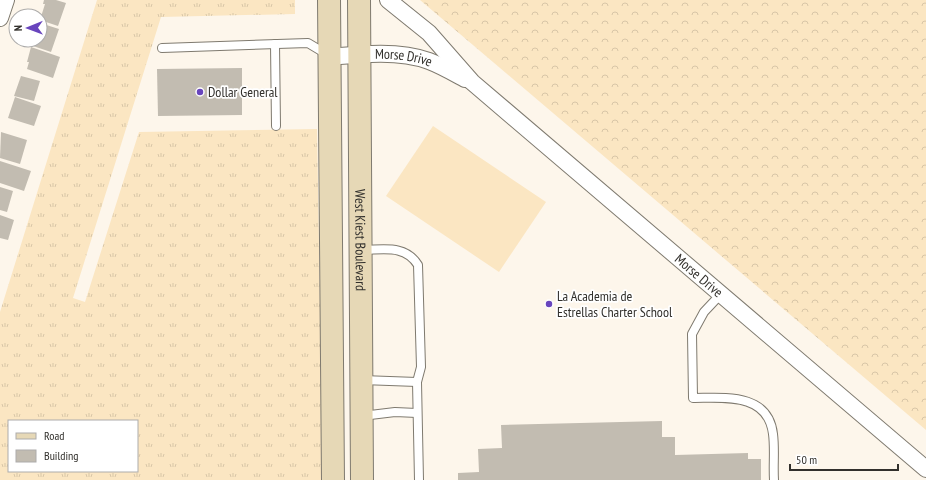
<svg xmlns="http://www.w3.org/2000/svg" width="926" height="480" font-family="'PT Sans Narrow',sans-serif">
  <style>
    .grass { fill: url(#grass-tufts); fill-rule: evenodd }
    .forest { fill: url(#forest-crowns) }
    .pitch { fill: #fbe6c2 }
    .building { fill: #c2bcb1 }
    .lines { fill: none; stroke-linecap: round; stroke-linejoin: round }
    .service-casing { stroke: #7f7a6f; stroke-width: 10 }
    .minor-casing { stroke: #7f7a6f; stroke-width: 18 }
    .secondary-casing { stroke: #7f7a6f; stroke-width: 24 }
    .service { stroke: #fff; stroke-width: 8 }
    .minor { stroke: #fff; stroke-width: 16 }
    .secondary { stroke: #e6d8b6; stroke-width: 22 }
    .poi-dot { fill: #6845bd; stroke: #fff; stroke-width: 1.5 }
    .labels { text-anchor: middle; stroke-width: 3.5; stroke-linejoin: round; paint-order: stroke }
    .street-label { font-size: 14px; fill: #32302c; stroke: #fff }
    .poi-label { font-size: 14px; fill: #32302c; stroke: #fff; text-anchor: start }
  </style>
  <defs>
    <pattern id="grass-tufts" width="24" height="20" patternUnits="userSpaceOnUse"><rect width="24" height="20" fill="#fbe6c2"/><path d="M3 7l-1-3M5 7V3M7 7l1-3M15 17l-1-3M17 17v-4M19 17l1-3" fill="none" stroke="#d8c6a7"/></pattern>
    <pattern id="forest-crowns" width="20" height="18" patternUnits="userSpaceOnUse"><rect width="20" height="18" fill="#fbe6c2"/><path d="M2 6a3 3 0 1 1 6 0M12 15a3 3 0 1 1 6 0" fill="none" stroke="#d8c6a7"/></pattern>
  </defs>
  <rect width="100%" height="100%" fill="#fdf6eb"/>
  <path class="grass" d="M 97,0 L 295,0 L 295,14 L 161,17 L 73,298 L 85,302 L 139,132 L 317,129 L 323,480 L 0,480 L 0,312 ZM 9,421 L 137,421 L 137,471 L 9,471 Z"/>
  <polygon class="forest" points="420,0 926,0 926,430"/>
  <polygon class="pitch" points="433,126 546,202 499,272 386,196"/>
  <g class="building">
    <polygon points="44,0 56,0 66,3 58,26 40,20 45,4 43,4"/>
    <polygon points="40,23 59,29 51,52 33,46 34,43 32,42 32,40 40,40"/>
    <polygon points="31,47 60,57 53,78 27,69 29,62 27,62"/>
    <polygon points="242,68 242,115 158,116 157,69"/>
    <polygon points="21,76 40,81 34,101 14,96"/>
    <polygon points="15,97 41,106 34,126 8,118"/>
    <polygon points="1,132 27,140 20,164 0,158"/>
    <polygon points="0,161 31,171 24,191 0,183"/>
    <polygon points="0,187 13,191 7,212 0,210"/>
    <polygon points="0,215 14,220 8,240 0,238"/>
    <polygon points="662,421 662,437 675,437 675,455 748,453 748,459 761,459 761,480 458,480 458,473 479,472 478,449 502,448 501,425"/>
  </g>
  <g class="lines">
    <defs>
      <g id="service">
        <polyline points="275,44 276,126"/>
        <polyline points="162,48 308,43 328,55"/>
        <path d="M 362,250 C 383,250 405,244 418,265 L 421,367 L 417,382 L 419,480"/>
        <path d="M 720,295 L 704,312 L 692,334 L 693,398 C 723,398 768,392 773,434 C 775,449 773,465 774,480"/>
        <polyline points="362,380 417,382"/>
        <polyline points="362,416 395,412 417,413"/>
      </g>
      <g id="minor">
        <path id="s1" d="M 388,0 L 429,33 L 472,82 L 926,469"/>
        <polyline points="0,18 6,0"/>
        <path id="s2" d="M 330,57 C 361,54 399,50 429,61 C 442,66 454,73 465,79"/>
      </g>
      <g id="secondary">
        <polyline points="329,0 333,480"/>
        <path id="s3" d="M 359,0 L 362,480"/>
      </g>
    </defs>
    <use href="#service" class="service-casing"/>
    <use href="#minor" class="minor-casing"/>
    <use href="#secondary" class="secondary-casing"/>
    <use href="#service" class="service"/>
    <use href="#minor" class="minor"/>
    <use href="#secondary" class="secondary"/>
  </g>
  <g class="poi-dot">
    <circle cx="200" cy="92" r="4"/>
    <circle cx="549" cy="304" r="4"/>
  </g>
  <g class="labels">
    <g class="street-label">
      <text dy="5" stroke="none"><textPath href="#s2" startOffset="74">Morse Drive</textPath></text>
      <text dy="5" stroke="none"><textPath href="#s3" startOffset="240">West Kiest Boulevard</textPath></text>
      <text dy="5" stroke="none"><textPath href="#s1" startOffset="416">Morse Drive</textPath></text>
    </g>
    <g class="poi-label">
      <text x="208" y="97">Dollar General</text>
      <text x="557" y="301">La Academia de<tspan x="557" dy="16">Estrellas Charter School</tspan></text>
    </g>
  </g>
  <rect x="8" y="420" width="130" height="52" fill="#ffffff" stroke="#adacab"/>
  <rect x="16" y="433" width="20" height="6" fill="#e6d8b6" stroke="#adacab"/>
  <text x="44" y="440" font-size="12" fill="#32302c">Road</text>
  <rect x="16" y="450" width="20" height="12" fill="#c2bcb1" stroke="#adacab"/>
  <text x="44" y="460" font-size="12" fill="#32302c">Building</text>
  <g transform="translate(28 28) rotate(269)"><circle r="19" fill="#ffffff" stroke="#adacab"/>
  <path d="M0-3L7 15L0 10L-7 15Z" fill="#6845bd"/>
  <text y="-6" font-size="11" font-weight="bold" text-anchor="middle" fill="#32302c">N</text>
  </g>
  <path d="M790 464v6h108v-6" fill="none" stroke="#32302c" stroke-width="2"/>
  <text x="796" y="464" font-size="12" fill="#32302c" stroke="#ffffff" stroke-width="3" paint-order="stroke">50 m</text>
</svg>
